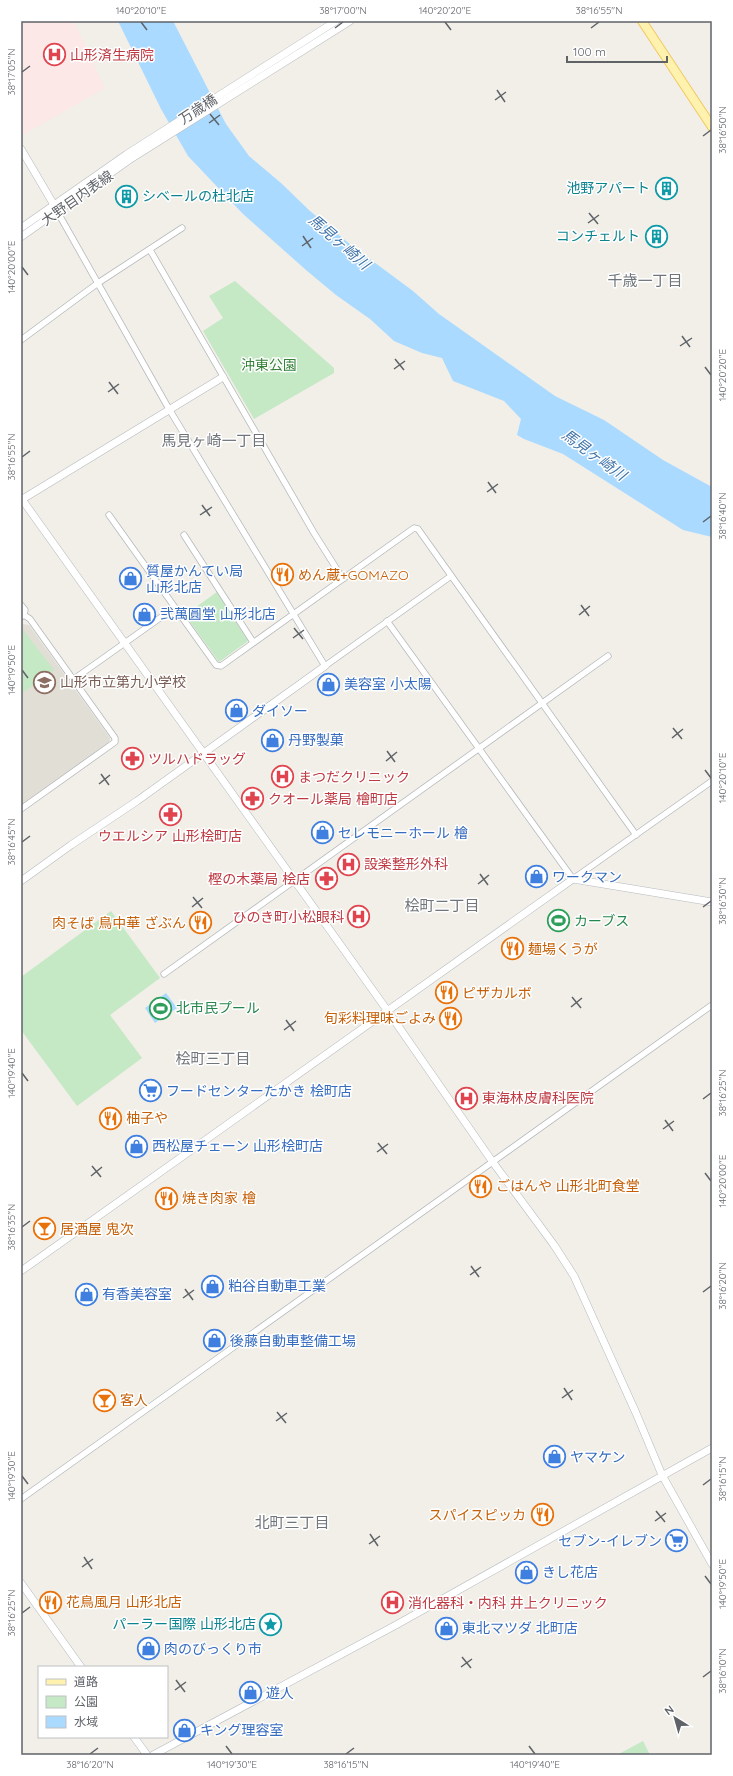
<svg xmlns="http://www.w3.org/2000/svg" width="733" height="1776" font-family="Quicksand,'Noto Sans JP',sans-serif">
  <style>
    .education { fill: #e1ded6 }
    .medical { fill: #fce8e6 }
    .green { fill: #c5e8c5 }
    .water { fill: #aadaff }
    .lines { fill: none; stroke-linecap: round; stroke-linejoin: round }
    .street-casing { stroke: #b5b8bc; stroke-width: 7 }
    .secondary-casing { stroke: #b6babf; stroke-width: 8 }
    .primary-casing { stroke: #f2c960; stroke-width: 10 }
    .street { stroke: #fff; stroke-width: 5.5 }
    .secondary { stroke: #fff; stroke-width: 7 }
    .primary { stroke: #fff2af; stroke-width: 8 }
    .ticks { fill: none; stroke: #5f6368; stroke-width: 1.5 }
    .labels { text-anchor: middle; stroke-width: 3; stroke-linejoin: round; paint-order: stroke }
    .health-label { font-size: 14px; fill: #be3a42; stroke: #fff; text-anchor: start }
    .street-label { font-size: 14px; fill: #5f6368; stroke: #fff }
    .culture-label { font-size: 14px; fill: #0d838f; stroke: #fff; text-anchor: end }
    .park-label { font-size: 14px; fill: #348238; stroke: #fff }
    .shop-label { font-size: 14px; fill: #366cbe; stroke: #fff; text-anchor: start }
    .food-label { font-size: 14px; fill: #c56008; stroke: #fff; text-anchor: start }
    .education-label { font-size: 14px; fill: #785e54; stroke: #fff; text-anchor: start }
    .leisure-label { font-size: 14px; fill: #27864d; stroke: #fff; text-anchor: start }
    .water-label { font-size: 15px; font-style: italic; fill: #4174aa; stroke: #fff }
    .neighbourhood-label { font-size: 15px; fill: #70757a; stroke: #fff }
    .neatline { fill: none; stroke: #5f6368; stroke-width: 1.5 }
    .ticks-label { font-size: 10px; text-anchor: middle; fill: #5f6368 }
  </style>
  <rect width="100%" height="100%" fill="#f1efe8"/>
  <polygon class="education" points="23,624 29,625 110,738 109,744 21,806 21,625"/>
  <polygon class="medical" points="21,21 74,21 105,88 21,136"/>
  <g class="green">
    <polygon points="235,281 334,368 334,373 254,419 203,331 223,318 209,296"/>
    <polygon points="217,592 248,641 219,662 185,615"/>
    <polygon points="23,630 54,670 21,694 21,632"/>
    <polygon points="111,911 160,978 110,1015 142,1058 77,1106 21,1030 21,977"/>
    <polygon points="643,1741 650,1755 617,1755"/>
  </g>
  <g class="water">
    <polygon points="118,21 173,21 226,124 249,156 281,183 310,211 351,245 413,291 439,314 555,396 604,420 663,460 712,487 712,537 683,530 563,454 524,439 517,435 521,419 504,401 453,381 442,358 422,353 394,341 370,319 336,295 306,270 243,214 188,156 161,109"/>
    <polygon points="166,993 177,1008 155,1023 145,1008"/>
  </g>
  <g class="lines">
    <defs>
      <g id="street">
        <polyline points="57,211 169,409 325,666 451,576"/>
        <polyline points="150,250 314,533 343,579"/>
        <polyline points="21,340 98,283 182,228"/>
        <polyline points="109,515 216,665 221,666 414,528 418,529 636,835"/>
        <polyline points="184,535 253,642"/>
        <polyline points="21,605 25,610 24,615"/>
        <polyline points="21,617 24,615 30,619 115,738 115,742 21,809"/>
        <polyline points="387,621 573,879 712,781"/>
        <polyline points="74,679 174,608"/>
        <polyline points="164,974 608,656"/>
        <polyline points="21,1499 712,1005"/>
      </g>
      <g id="secondary">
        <polyline points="21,149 54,205"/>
        <polyline points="21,228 127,154 336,21"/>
        <polyline points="21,237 132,158 350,21"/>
        <polyline points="21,498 387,1010 492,1161 554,1245 574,1276 636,1413 662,1475 712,1564"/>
        <polyline points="21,500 223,377"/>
        <polyline points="21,881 71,845 137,801 325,666"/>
        <polyline points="21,1271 573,879 712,902"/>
        <polyline points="21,1583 81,1667"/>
        <polyline points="134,1737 147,1755"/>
        <polyline points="153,1755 396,1625 712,1448"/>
      </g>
      <polyline id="primary" points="642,21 712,127"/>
    </defs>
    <use href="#street" class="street-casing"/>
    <use href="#secondary" class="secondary-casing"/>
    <use href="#primary" class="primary-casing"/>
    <use href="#street" class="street"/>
    <use href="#secondary" class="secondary"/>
    <use href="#primary" class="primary"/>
  </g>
  <path class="ticks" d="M 141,22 L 147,30M 445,22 L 451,30M 335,28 L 343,22M 591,28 L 599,22M 22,72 L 30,66M 497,90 L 505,102M 495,100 L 506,92M 210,114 L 219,125M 209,123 L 220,115M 703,136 L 711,130M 589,213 L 598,224M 588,223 L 599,215M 303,236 L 311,248M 302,246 L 313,238M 22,267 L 28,275M 682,336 L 690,347M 680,346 L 692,338M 395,359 L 404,370M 705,367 L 711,375M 394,369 L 405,361M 109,382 L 118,394M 108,392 L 119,384M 22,457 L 30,451M 488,482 L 496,493M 487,492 L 498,484M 202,505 L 210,516M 200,515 L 212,507M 703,522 L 711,516M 581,605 L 589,616M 579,615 L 590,606M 294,628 L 303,639M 293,638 L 304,630M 22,670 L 28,678M 673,728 L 682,739M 672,738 L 683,729M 387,751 L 395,762M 386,761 L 397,752M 705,770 L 711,778M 101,774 L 109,785M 99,784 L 110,775M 22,842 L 30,836M 480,874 L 488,885M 478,884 L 489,875M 193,897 L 202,908M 192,907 L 203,898M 703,907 L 711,901M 572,997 L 581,1008M 571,1007 L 582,998M 286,1020 L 294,1031M 284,1030 L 296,1021M 22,1073 L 28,1081M 703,1099 L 711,1093M 665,1120 L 673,1131M 663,1129 L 674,1121M 378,1143 L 387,1154M 377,1152 L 388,1144M 92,1166 L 101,1177M 705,1173 L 711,1181M 91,1176 L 102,1167M 22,1227 L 30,1221M 471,1266 L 479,1277M 470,1275 L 481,1267M 185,1289 L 193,1300M 703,1292 L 711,1286M 183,1298 L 194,1290M 564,1388 L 572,1400M 562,1398 L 573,1390M 277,1412 L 286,1423M 276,1421 L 287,1413M 22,1476 L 28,1484M 703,1485 L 711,1479M 656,1511 L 665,1522M 655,1521 L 666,1513M 370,1534 L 378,1546M 369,1544 L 380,1536M 84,1557 L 92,1569M 82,1567 L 93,1559M 705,1576 L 711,1584M 22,1613 L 30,1607M 462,1657 L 471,1668M 461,1667 L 472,1659M 703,1677 L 711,1671M 176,1680 L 185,1692M 175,1690 L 186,1682M 226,1746 L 232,1754M 529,1746 L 535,1754M 90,1754 L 98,1748M 346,1754 L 354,1748"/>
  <defs>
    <symbol id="hospital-ring" viewBox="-11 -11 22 22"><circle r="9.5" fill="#fff" stroke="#e0444e" stroke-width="1.5"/><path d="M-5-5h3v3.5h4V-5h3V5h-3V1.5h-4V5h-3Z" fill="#e0444e"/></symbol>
    <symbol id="building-ring" viewBox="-11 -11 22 22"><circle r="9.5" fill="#fff" stroke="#0f9aa8" stroke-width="1.5"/><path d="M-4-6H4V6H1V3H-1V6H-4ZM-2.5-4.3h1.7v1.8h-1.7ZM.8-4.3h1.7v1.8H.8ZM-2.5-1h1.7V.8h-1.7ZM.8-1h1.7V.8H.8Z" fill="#0f9aa8"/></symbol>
    <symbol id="restaurant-ring" viewBox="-11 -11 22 22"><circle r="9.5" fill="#fff" stroke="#e8710a" stroke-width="1.5"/><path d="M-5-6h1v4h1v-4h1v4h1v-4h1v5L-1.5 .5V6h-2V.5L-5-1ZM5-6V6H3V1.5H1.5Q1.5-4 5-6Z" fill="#e8710a"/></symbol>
    <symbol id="shop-ring" viewBox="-11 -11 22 22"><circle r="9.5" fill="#fff" stroke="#3f7fe0" stroke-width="1.5"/><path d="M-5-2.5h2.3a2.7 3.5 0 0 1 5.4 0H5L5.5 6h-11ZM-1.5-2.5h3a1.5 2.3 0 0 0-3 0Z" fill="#3f7fe0"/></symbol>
    <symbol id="school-ring" viewBox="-11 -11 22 22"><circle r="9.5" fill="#fff" stroke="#8d6e63" stroke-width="1.5"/><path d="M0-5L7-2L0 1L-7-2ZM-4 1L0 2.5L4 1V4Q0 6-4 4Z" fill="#8d6e63"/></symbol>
    <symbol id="pharmacy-ring" viewBox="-11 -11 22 22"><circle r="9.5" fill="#fff" stroke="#e0444e" stroke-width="1.5"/><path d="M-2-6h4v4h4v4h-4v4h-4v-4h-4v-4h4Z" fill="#e0444e"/></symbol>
    <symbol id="stadium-ring" viewBox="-11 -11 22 22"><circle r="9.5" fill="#fff" stroke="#2e9e5b" stroke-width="1.5"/><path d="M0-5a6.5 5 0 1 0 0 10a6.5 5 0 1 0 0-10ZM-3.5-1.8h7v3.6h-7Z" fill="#2e9e5b"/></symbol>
    <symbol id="supermarket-ring" viewBox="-11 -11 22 22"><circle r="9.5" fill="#fff" stroke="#3f7fe0" stroke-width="1.5"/><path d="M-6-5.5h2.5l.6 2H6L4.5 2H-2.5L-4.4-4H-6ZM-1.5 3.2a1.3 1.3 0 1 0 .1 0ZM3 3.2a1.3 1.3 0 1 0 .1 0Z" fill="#3f7fe0"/></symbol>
    <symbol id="bar-ring" viewBox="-11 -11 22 22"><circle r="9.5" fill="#fff" stroke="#e8710a" stroke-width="1.5"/><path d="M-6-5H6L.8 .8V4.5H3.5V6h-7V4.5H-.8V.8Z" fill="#e8710a"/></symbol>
    <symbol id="sight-ring" viewBox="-11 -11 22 22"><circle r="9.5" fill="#fff" stroke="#0f9aa8" stroke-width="1.5"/><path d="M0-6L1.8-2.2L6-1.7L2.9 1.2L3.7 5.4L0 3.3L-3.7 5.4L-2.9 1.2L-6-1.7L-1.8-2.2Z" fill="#0f9aa8"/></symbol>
  </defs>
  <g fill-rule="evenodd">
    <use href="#hospital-ring" x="42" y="42" width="25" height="25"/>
    <use href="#building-ring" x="654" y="176" width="25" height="25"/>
    <use href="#building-ring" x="114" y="184" width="25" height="25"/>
    <use href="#building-ring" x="644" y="224" width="25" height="25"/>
    <use href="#restaurant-ring" x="270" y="562" width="25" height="25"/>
    <use href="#shop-ring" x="118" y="566" width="25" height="25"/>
    <use href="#shop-ring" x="132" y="602" width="25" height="25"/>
    <use href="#school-ring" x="32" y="670" width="25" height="25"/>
    <use href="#shop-ring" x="316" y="672" width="25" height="25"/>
    <use href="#shop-ring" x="224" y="698" width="25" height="25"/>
    <use href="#shop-ring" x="260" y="728" width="25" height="25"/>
    <use href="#pharmacy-ring" x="120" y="746" width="25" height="25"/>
    <use href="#hospital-ring" x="270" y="764" width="25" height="25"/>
    <use href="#pharmacy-ring" x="240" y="786" width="25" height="25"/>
    <use href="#pharmacy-ring" x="158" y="802" width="25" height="25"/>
    <use href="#shop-ring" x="310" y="820" width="25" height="25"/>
    <use href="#hospital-ring" x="336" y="852" width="25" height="25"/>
    <use href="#shop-ring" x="524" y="864" width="25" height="25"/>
    <use href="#pharmacy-ring" x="314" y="866" width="25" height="25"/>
    <use href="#hospital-ring" x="346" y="904" width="25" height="25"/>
    <use href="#stadium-ring" x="546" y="908" width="25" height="25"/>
    <use href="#restaurant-ring" x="188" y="910" width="25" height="25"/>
    <use href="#restaurant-ring" x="500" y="936" width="25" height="25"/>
    <use href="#restaurant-ring" x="434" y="980" width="25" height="25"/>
    <use href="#stadium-ring" x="148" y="996" width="25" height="25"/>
    <use href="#restaurant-ring" x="438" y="1006" width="25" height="25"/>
    <use href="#supermarket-ring" x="138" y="1078" width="25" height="25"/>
    <use href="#hospital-ring" x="454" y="1086" width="25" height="25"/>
    <use href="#restaurant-ring" x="98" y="1106" width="25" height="25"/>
    <use href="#shop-ring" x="124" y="1134" width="25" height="25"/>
    <use href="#restaurant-ring" x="468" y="1174" width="25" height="25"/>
    <use href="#restaurant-ring" x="154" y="1186" width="25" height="25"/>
    <use href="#bar-ring" x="32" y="1216" width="25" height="25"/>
    <use href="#shop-ring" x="200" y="1274" width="25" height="25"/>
    <use href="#shop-ring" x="74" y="1282" width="25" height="25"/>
    <use href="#shop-ring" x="202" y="1328" width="25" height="25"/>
    <use href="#bar-ring" x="92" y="1388" width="25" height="25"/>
    <use href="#shop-ring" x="542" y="1444" width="25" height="25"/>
    <use href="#restaurant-ring" x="530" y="1502" width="25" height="25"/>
    <use href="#supermarket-ring" x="664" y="1528" width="25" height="25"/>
    <use href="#shop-ring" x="514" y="1560" width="25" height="25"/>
    <use href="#restaurant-ring" x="38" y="1590" width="25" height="25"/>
    <use href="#hospital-ring" x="380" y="1590" width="25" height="25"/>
    <use href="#sight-ring" x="258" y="1612" width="25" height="25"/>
    <use href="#shop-ring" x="434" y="1616" width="25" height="25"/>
    <use href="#shop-ring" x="136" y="1636" width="25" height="25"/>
    <use href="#shop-ring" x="238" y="1680" width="25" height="25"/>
    <use href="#shop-ring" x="172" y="1718" width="25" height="25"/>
  </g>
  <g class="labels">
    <g class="health-label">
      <text x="70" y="60">山形済生病院</text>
      <text x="148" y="764">ツルハドラッグ</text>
      <text x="298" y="782">まつだクリニック</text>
      <text x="268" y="804">クオール薬局 檜町店</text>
      <text x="170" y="841" text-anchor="middle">ウエルシア 山形桧町店</text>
      <text x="364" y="869">設楽整形外科</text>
      <text x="310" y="884" text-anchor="end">樫の木薬局 桧店</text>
      <text x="344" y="922" text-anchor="end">ひのき町小松眼科</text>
      <text x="482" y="1103">東海林皮膚科医院</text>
      <text x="408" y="1608">消化器科・内科 井上クリニック</text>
    </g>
    <g class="street-label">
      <text transform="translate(198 109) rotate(-33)" y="5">万歳橋</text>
      <text transform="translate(77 198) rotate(-35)" y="5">大野目内表線</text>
    </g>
    <g class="culture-label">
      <text x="650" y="193">池野アパート</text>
      <text x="142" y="201" text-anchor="start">シベールの杜北店</text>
      <text x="640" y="241">コンチェルト</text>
      <text x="256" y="1629">パーラー国際 山形北店</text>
    </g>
    <g class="park-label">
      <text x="269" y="370">沖東公園</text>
    </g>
    <g class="shop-label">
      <text x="146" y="576">質屋かんてい局<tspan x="146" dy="16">山形北店</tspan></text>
      <text x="160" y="619">弐萬圓堂 山形北店</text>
      <text x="344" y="689">美容室 小太陽</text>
      <text x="252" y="716">ダイソー</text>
      <text x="288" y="745">丹野製菓</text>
      <text x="338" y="838">セレモニーホール 檜</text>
      <text x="552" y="882">ワークマン</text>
      <text x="166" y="1096">フードセンターたかき 桧町店</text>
      <text x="152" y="1151">西松屋チェーン 山形桧町店</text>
      <text x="228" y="1291">粕谷自動車工業</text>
      <text x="102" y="1299">有香美容室</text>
      <text x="230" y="1346">後藤自動車整備工場</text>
      <text x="570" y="1462">ヤマケン</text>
      <text x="662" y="1546" text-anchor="end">セブン-イレブン</text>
      <text x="542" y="1577">きし花店</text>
      <text x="462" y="1633">東北マツダ 北町店</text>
      <text x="164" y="1654">肉のびっくり市</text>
      <text x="266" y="1698">遊人</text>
      <text x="200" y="1735">キング理容室</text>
    </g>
    <g class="food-label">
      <text x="298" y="580">めん蔵+GOMAZO</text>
      <text x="186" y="928" text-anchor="end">肉そば 鳥中華 ざぶん</text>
      <text x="528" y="954">麺場くうが</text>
      <text x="462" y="998">ピザカルボ</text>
      <text x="436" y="1023" text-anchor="end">旬彩料理味ごよみ</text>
      <text x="126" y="1123">柚子や</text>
      <text x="496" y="1191">ごはんや 山形北町食堂</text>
      <text x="182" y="1203">焼き肉家 檜</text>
      <text x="60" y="1234">居酒屋 鬼次</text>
      <text x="120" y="1405">客人</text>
      <text x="526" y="1520" text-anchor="end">スパイスピッカ</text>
      <text x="66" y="1607">花鳥風月 山形北店</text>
    </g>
    <g class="education-label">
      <text x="60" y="687">山形市立第九小学校</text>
    </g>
    <g class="leisure-label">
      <text x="574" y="926">カーブス</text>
      <text x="176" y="1013">北市民プール</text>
    </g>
    <g class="water-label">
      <text transform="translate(339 242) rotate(41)" y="5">馬見ヶ崎川</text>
      <text transform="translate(594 455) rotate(36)" y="5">馬見ヶ崎川</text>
    </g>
    <g class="neighbourhood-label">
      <text x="645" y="286">千歳一丁目</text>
      <text x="214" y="446">馬見ヶ崎一丁目</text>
      <text x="442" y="911">桧町二丁目</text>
      <text x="213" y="1064">桧町三丁目</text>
      <text x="292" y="1528">北町三丁目</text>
    </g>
  </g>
  <rect width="733" height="1776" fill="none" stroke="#ffffff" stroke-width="44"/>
  <rect x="38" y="1666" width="130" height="72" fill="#ffffff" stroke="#bfc1c3"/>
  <rect x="46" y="1679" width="20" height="6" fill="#fff2af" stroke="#bfc1c3"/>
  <text x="74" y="1686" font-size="12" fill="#5f6368">道路</text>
  <rect x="46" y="1696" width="20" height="12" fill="#c5e8c5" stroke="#bfc1c3"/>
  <text x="74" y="1706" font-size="12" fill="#5f6368">公園</text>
  <rect x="46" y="1716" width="20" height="12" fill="#aadaff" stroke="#bfc1c3"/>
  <text x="74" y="1726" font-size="12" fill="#5f6368">水域</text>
  <g transform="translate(675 1718) rotate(323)" stroke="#ffffff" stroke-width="3" paint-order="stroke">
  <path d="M0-3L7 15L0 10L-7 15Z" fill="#5f6368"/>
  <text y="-6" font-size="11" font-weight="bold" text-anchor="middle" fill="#5f6368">N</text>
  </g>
  <path d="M567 56v6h100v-6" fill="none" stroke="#5f6368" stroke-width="2"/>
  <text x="573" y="56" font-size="12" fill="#5f6368" stroke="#ffffff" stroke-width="3" paint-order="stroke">100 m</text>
  <rect x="22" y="22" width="689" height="1732" class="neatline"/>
  <g class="ticks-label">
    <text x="141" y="14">140°20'10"E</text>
    <text x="343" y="14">38°17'00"N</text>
    <text x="445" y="14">140°20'20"E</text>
    <text x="599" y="14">38°16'55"N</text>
    <text transform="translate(11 72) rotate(-90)" y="4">38°17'05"N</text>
    <text transform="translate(722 130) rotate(-90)" y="4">38°16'50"N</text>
    <text transform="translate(11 267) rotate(-90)" y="4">140°20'00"E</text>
    <text transform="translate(722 375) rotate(-90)" y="4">140°20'20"E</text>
    <text transform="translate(11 457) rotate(-90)" y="4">38°16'55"N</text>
    <text transform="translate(722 516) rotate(-90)" y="4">38°16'40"N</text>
    <text transform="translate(11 670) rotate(-90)" y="4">140°19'50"E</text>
    <text transform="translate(722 778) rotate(-90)" y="4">140°20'10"E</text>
    <text transform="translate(11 842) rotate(-90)" y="4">38°16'45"N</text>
    <text transform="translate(722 901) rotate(-90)" y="4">38°16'30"N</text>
    <text transform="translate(11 1073) rotate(-90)" y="4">140°19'40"E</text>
    <text transform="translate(722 1093) rotate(-90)" y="4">38°16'25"N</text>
    <text transform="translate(722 1181) rotate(-90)" y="4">140°20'00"E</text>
    <text transform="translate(11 1227) rotate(-90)" y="4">38°16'35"N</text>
    <text transform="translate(722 1286) rotate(-90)" y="4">38°16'20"N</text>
    <text transform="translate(11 1476) rotate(-90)" y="4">140°19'30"E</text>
    <text transform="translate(722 1479) rotate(-90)" y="4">38°16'15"N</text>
    <text transform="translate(722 1584) rotate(-90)" y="4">140°19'50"E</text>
    <text transform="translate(11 1613) rotate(-90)" y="4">38°16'25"N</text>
    <text transform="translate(722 1671) rotate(-90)" y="4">38°16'10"N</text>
    <text x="90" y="1768">38°16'20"N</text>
    <text x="232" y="1768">140°19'30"E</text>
    <text x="346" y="1768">38°16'15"N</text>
    <text x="535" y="1768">140°19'40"E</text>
  </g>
</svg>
